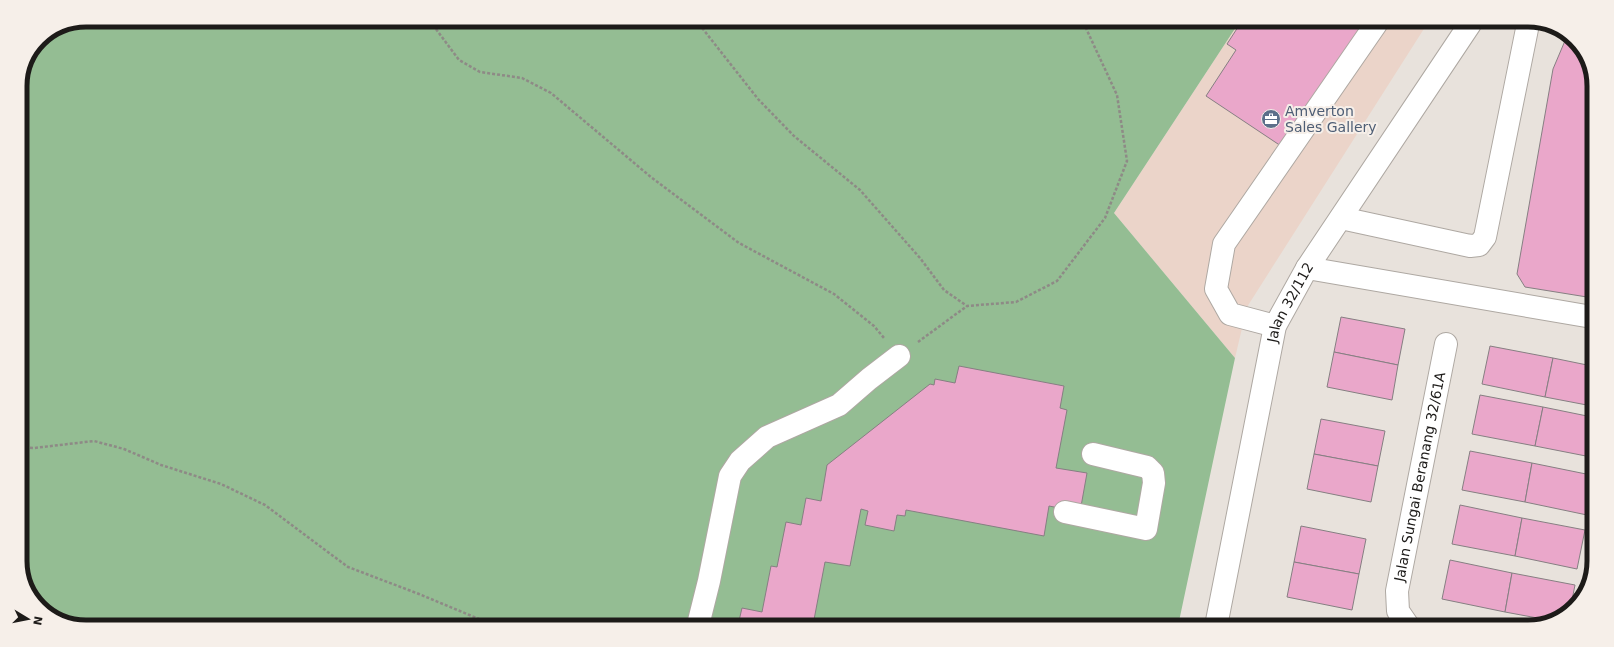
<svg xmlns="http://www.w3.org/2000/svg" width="1614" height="647" font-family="'DejaVu Sans',sans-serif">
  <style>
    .commercial { fill: #ebd4c9 }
    .green { fill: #94bd93 }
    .building { fill: #eaa7ca; stroke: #867f82 }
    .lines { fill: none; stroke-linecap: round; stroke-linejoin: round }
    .minor-casing { stroke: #aea8a2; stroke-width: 24 }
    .path { stroke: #8e8a86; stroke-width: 2.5; stroke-dasharray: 3 2; stroke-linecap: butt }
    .minor { stroke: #fff; stroke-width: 22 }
    .labels { text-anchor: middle; stroke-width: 4; stroke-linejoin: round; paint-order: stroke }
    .service-label { font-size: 14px; fill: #4e5e75; stroke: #f6efe9; text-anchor: start }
    .street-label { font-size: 14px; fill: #1d1b19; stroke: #f6efe9 }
    .rim { fill: none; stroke: #1d1b19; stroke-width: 5 }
  </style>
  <rect width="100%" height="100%" fill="#e8e2dc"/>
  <polygon class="commercial" points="1238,24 1427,24 1247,307 1235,358 1114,213"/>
  <polygon class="green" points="1238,24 1114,213 1235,358 1178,626 65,623 34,601 20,565 20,82 40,39 61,25"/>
  <g class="building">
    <polygon points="1240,24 1366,24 1284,148 1206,96 1236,50 1227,44"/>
    <polygon points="1567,36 1580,46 1594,82 1592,287 1589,286 1587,297 1525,287 1517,274 1553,69"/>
    <polygon points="1341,317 1405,329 1398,365 1334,352"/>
    <polygon points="1490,346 1553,358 1545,397 1482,384"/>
    <polygon points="1334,352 1398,365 1392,400 1327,387"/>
    <polygon points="1553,358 1592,366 1592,406 1545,397"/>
    <polygon points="959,366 1064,386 1060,408 1067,410 1056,468 1087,473 1080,512 1049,506 1044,536 906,510 905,516 897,515 894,531 865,525 868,511 861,509 850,566 825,562 813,625 738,625 742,608 762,612 771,566 777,567 786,522 801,525 806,498 821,501 827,465 930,384 934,385 935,379 955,383"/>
    <polygon points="1480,395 1543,407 1535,446 1472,434"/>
    <polygon points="1543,407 1592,417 1591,457 1535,446"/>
    <polygon points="1321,419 1385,431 1378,466 1314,454"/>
    <polygon points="1470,451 1532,463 1525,502 1462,490"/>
    <polygon points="1314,454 1378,466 1371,502 1307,489"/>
    <polygon points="1532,463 1591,475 1591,496 1587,515 1525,502"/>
    <polygon points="1460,505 1522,518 1515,556 1452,544"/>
    <polygon points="1522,518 1585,530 1577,569 1515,556"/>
    <polygon points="1301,526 1366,539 1359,574 1294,562"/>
    <polygon points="1450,560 1512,573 1505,612 1442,599"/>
    <polygon points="1294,562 1359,574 1352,610 1287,597"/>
    <polygon points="1512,573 1575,585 1570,610 1568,613 1548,620 1505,612"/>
  </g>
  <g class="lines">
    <defs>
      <g id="minor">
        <polyline points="1341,218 1470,246 1479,245 1485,237 1528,24"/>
        <polyline points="1307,268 1592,317"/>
        <polyline points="1275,326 1230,314 1216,289 1224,244 1376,24"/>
        <polyline points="1065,512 1146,529 1154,483 1153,473 1147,467 1093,454"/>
        <polyline points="698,625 709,581 730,476 740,461 767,437 839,405 869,379 899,356"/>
        <path id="s1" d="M 1216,626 L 1275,326 L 1307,268 L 1470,24"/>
        <path id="s2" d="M 1409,627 L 1398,611 L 1397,591 L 1446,344"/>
      </g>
    </defs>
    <use href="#minor" class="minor-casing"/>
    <g class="path">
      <polyline points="699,24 758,99 794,136 860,190 920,258 944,290 967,306 1016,302 1057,281 1105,218 1127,161 1117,95 1084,24"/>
      <polyline points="433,25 459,60 480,72 522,78 551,93 652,178 739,243 834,294 874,326 884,338"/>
      <polyline points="918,342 967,306"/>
      <polyline points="20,447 34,448 94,441 124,449 161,465 221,484 265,505 348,567 419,594 491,624"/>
    </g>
    <use href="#minor" class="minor"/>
  </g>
  <defs>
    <symbol id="office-disc" viewBox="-11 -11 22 22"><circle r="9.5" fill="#5c6f8a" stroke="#f6efe9"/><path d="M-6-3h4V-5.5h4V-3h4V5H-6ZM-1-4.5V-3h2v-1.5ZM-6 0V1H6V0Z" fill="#fff"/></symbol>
  </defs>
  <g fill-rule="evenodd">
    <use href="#office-disc" x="1260" y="108" width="22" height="22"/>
  </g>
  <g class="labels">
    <g class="service-label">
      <text x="1285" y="116">Amverton<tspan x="1285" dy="16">Sales Gallery</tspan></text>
    </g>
    <g class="street-label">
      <text dy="5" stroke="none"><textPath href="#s1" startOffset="333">Jalan 32/112</textPath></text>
      <text dy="5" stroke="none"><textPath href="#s2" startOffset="156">Jalan Sungai Beranang 32/61A</textPath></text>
    </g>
  </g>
  <path d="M0 0H1614V647H0ZM86 27H1528A59 59 0 0 1 1587 86V561A59 59 0 0 1 1528 620H86A59 59 0 0 1 27 561V86A59 59 0 0 1 86 27Z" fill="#f6efe9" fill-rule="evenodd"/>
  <path class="rim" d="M86 27H1528A59 59 0 0 1 1587 86V561A59 59 0 0 1 1528 620H86A59 59 0 0 1 27 561V86A59 59 0 0 1 86 27Z"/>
  <g transform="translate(28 619) rotate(100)" stroke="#f6efe9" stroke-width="3" paint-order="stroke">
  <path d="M0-3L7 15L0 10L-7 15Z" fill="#1d1b19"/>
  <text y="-6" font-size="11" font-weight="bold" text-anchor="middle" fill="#1d1b19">N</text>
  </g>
</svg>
